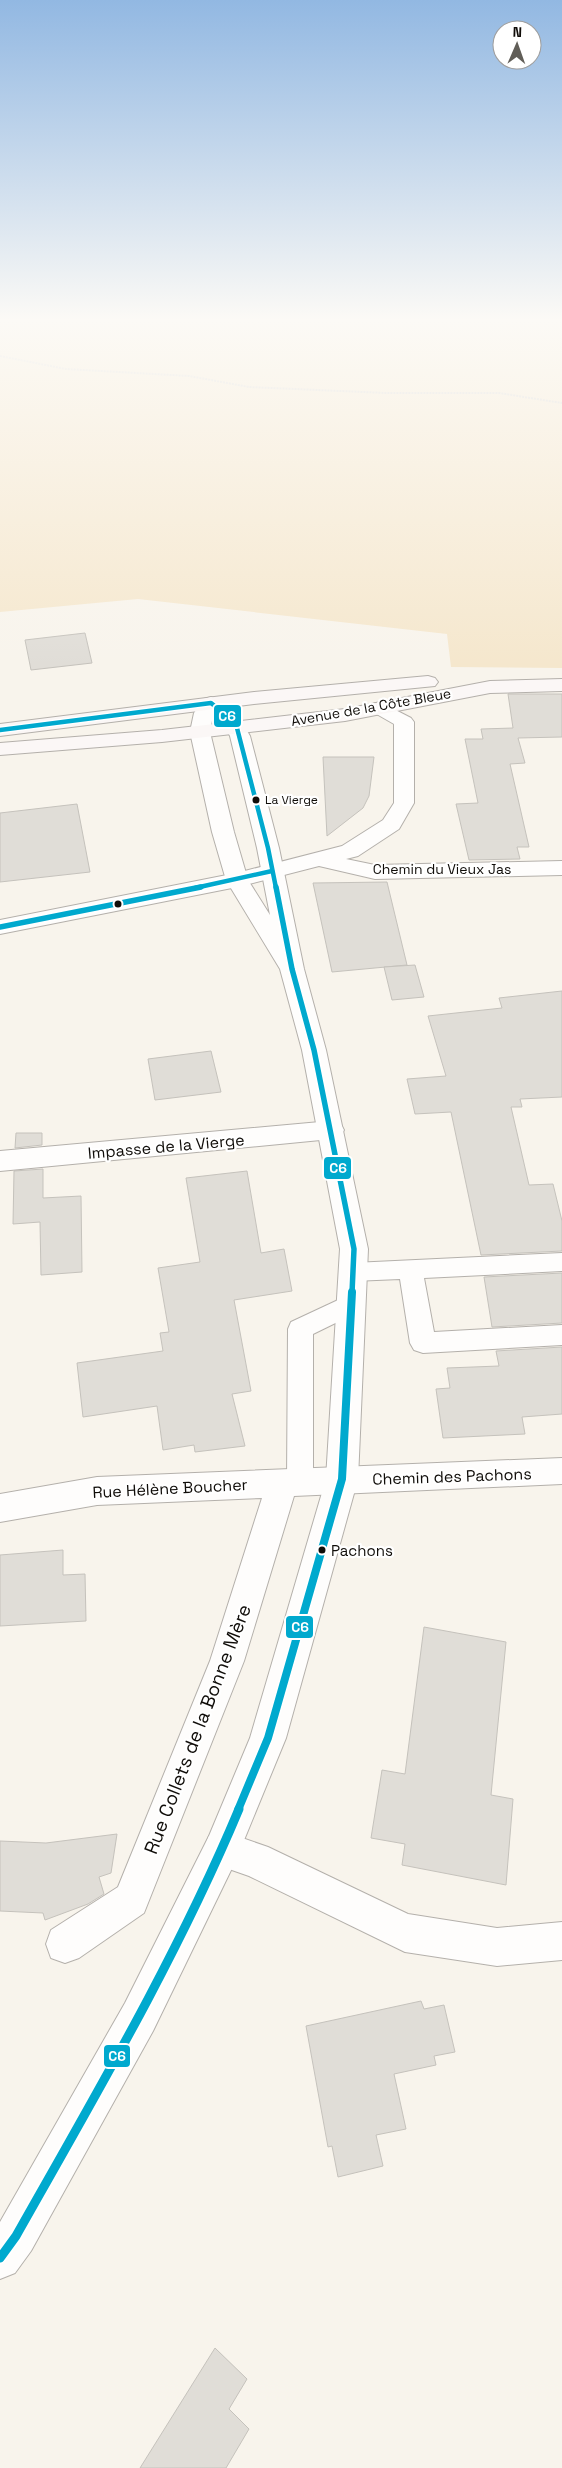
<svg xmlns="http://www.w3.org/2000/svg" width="562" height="2468" font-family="'Space Grotesk',sans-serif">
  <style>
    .green { fill: #f5e7cd }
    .building { fill: #e0ddd7; stroke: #c5c2bc }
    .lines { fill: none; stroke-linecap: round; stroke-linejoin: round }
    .service-casing { stroke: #b4b0ab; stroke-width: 2 }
    .minor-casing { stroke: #b4b0ab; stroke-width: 2 }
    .tertiary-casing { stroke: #b4b0ab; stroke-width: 2 }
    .secondary-casing { stroke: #b4b0ab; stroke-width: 2 }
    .path { stroke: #d3d2d0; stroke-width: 2; stroke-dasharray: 2 1; stroke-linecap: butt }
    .service { fill: #fefdfc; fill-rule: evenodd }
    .minor { fill: #fefdfc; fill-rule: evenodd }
    .tertiary { fill: #fefdfc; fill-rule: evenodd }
    .secondary { fill: #fbf7f6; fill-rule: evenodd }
    .bus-1-far3-casing { stroke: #fff; stroke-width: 7 }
    .bus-1-far2-casing { stroke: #fff; stroke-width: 9 }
    .bus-1-far1-casing { stroke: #fff; stroke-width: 11 }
    .bus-1-casing { stroke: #fff; stroke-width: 13 }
    .bus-1-far3 { stroke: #00a9ce; stroke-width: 4.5 }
    .bus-1-far2 { stroke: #00a9ce; stroke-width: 5.5 }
    .bus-1-far1 { stroke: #00a9ce; stroke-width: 8 }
    .bus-1 { stroke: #00a9ce; stroke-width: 9 }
    .bus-dot { fill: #100d09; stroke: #fff; stroke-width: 2 }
    .labels { text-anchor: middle; stroke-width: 4.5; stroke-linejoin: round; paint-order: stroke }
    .far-bus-label { font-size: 12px; fill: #100d09; stroke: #fff; text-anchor: start }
    .far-street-label { font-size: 14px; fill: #100d09; stroke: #fff }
    .bus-label { font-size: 15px; fill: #100d09; stroke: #fff; text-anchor: start }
    .street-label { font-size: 16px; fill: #100d09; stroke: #fff }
    .near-street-label { font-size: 19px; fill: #100d09; stroke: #fff }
    .line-badge { stroke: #fff; stroke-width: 2 }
    .badge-label { font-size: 14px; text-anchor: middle; font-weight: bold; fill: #fff }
  </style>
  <rect width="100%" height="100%" fill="#f8f4ec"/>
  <polygon class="green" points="0,321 562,321 562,668 451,667 447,634 138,599 0,612"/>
  <g class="building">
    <polygon points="85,633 92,663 31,670 25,640"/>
    <polygon points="508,694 562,694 562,737 518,738 525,763 510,764 529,847 517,847 520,859 469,860 456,804 478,803 465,739 483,739 481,729 513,728"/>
    <polygon points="323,757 374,757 369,796 363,808 327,836"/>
    <polygon points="77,804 90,872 0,882 0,813"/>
    <polygon points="387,882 407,965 332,972 313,883"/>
    <polygon points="415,965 424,997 392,1000 384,967"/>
    <polygon points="562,991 562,1097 520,1099 522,1107 511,1107 529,1185 553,1184 562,1221 562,1251 481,1255 451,1112 415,1114 407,1079 446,1076 428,1016 502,1008 499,998"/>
    <polygon points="211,1051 221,1092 155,1100 148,1059"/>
    <polygon points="16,1133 42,1133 42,1145 15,1148"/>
    <polygon points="43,1169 43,1198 81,1196 82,1272 41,1275 40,1222 13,1224 14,1171"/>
    <polygon points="247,1171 261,1253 284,1249 292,1291 234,1300 251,1391 232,1394 245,1446 195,1452 194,1445 163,1450 157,1406 83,1417 77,1363 163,1351 160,1333 169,1332 158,1268 200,1262 186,1178"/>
    <polygon points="562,1273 562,1323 492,1327 484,1277"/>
    <polygon points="562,1347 562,1414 522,1417 525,1434 443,1438 436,1389 450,1388 447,1368 499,1366 496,1351"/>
    <polygon points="63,1550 63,1575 85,1574 86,1621 0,1626 0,1555"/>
    <polygon points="424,1627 506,1642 491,1795 513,1799 506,1885 402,1865 405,1844 371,1838 382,1770 405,1774"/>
    <polygon points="117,1834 111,1873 99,1877 104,1894 88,1904 45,1920 43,1913 0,1911 0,1841 46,1843"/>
    <polygon points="421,2001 424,2009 444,2005 455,2052 434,2056 436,2065 394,2074 406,2129 376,2135 383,2166 338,2177 332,2146 328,2147 306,2026"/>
    <polygon points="215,2348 247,2379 229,2409 249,2429 226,2468 140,2468"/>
  </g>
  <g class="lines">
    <defs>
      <g id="service">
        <polygon points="562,1253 562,1271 424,1278 434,1332 562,1325 562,1345 423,1353 414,1350 410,1343 400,1279 353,1281 344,1279 341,1272 344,1265 353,1263"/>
        <polygon points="351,1294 360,1297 363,1304 360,1311 313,1334 313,1481 310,1489 300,1493 290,1489 287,1481 288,1329 291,1322"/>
      </g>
      <g id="minor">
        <polygon points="380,702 411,718 414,722 414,803 399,829 358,856 346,859 375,865 562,861 562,875 375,879 319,866 237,887 0,934 0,920 237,873 342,846 383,820 394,803 394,724 373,712 370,708 373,704"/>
        <polygon points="331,1121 340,1123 344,1130 340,1137 331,1139 0,1171 0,1151"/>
        <polygon points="562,1458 562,1484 294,1496 244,1661 144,1913 79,1958 65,1963 51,1958 46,1944 51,1930 118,1887 210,1661 262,1498 97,1505 0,1522 0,1494 97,1477"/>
        <polygon points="222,1831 268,1847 408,1914 497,1928 562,1922 562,1960 497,1966 405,1952 249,1876 209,1862 204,1849 209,1836"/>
      </g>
      <path id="tertiary" d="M 211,697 L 218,699 L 238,715 L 250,736 L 279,848 L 304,969 L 326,1050 L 368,1249 L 358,1479 L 286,1738 L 235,1862 L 153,2031 L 31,2251 L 15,2273 L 0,2279 L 0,2222 L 125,2003 L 209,1836 L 250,1738 L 326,1479 L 340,1249 L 302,1050 L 280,969 L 226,880 L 212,832 L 190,732 L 194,713 L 204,699 ZM 213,715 L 223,722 L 230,736 L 257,848 L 270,915 L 248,880 L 234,832 L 210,732 Z"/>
      <g id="secondary">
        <polygon points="428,676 435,678 438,682 435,686 254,704 0,736 0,724 254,692"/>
        <polygon points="562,679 562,691 490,693 345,721 162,742 0,755 0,743 162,730 345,709 490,681"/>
      </g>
    </defs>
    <use href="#service" class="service-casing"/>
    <use href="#minor" class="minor-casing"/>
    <use href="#tertiary" class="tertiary-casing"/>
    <use href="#secondary" class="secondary-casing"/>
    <polyline class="path" points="0,356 66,369 189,376 249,387 386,393 499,393 562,403"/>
    <use href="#service" class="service"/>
    <use href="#minor" class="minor"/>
    <use href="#tertiary" class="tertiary"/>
    <use href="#secondary" class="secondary"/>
    <defs>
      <g id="bus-1-far3">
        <polyline points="0,730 211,703 231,719 237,728 268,848 276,888"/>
        <polyline points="195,888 272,871"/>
      </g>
      <g id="bus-1-far2">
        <polyline points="276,887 292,969 314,1050 354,1249 352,1293"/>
        <polyline points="0,927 201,887"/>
      </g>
      <polyline id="bus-1-far1" points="238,1810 268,1738 342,1479 352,1292"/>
      <path id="bus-1" d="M 0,2258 L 16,2236 C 95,2096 177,1957 239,1809"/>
    </defs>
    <use href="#bus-1-far3" class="bus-1-far3-casing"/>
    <use href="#bus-1-far2" class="bus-1-far2-casing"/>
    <use href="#bus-1-far1" class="bus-1-far1-casing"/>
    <use href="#bus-1" class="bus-1-casing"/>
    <use href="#bus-1-far3" class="bus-1-far3"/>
    <use href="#bus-1-far2" class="bus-1-far2"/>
    <use href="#bus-1-far1" class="bus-1-far1"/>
    <use href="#bus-1" class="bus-1"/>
  </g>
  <linearGradient id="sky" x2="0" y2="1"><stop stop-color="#92b8e2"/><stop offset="0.48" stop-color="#fcfaf6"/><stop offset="1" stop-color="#fcfaf6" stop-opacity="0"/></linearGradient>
  <rect width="562" height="666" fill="url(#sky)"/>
  <g class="bus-dot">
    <circle cx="256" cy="800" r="4.5"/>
    <circle cx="118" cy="904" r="4.5"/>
    <circle cx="322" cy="1550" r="4.5"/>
  </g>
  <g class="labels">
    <g class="far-bus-label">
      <text x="265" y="804">La Vierge</text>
    </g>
    <g class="far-street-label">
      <text transform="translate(371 707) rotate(-10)" y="5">Avenue de la Côte Bleue</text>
      <text x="442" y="874">Chemin du Vieux Jas</text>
    </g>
    <g class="bus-label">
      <text x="331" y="1556">Pachons</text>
    </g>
    <g class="street-label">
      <text transform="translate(166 1146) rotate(-5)" y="6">Impasse de la Vierge</text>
      <text transform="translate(452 1476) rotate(-2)" y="6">Chemin des Pachons</text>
      <text transform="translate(170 1488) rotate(-3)" y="6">Rue Hélène Boucher</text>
    </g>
    <g class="near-street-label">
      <text transform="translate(197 1729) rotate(-69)" y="7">Rue Collets de la Bonne Mère</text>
    </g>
  </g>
  <g class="line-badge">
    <rect x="213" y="704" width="29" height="24" rx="5" fill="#00a9ce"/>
    <rect x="323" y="1156" width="29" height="24" rx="5" fill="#00a9ce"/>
    <rect x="285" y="1615" width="29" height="24" rx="5" fill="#00a9ce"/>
    <rect x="103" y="2044" width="28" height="24" rx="5" fill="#00a9ce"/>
  </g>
  <g class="badge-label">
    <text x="227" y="721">C6</text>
    <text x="338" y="1173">C6</text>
    <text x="300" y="1632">C6</text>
    <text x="117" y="2061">C6</text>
  </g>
  <g transform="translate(517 45) rotate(2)"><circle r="24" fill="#ffffff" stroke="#9f9e9d"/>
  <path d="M0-4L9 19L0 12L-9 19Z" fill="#615e58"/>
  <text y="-8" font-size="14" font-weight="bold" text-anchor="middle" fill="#100d09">N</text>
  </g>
</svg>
